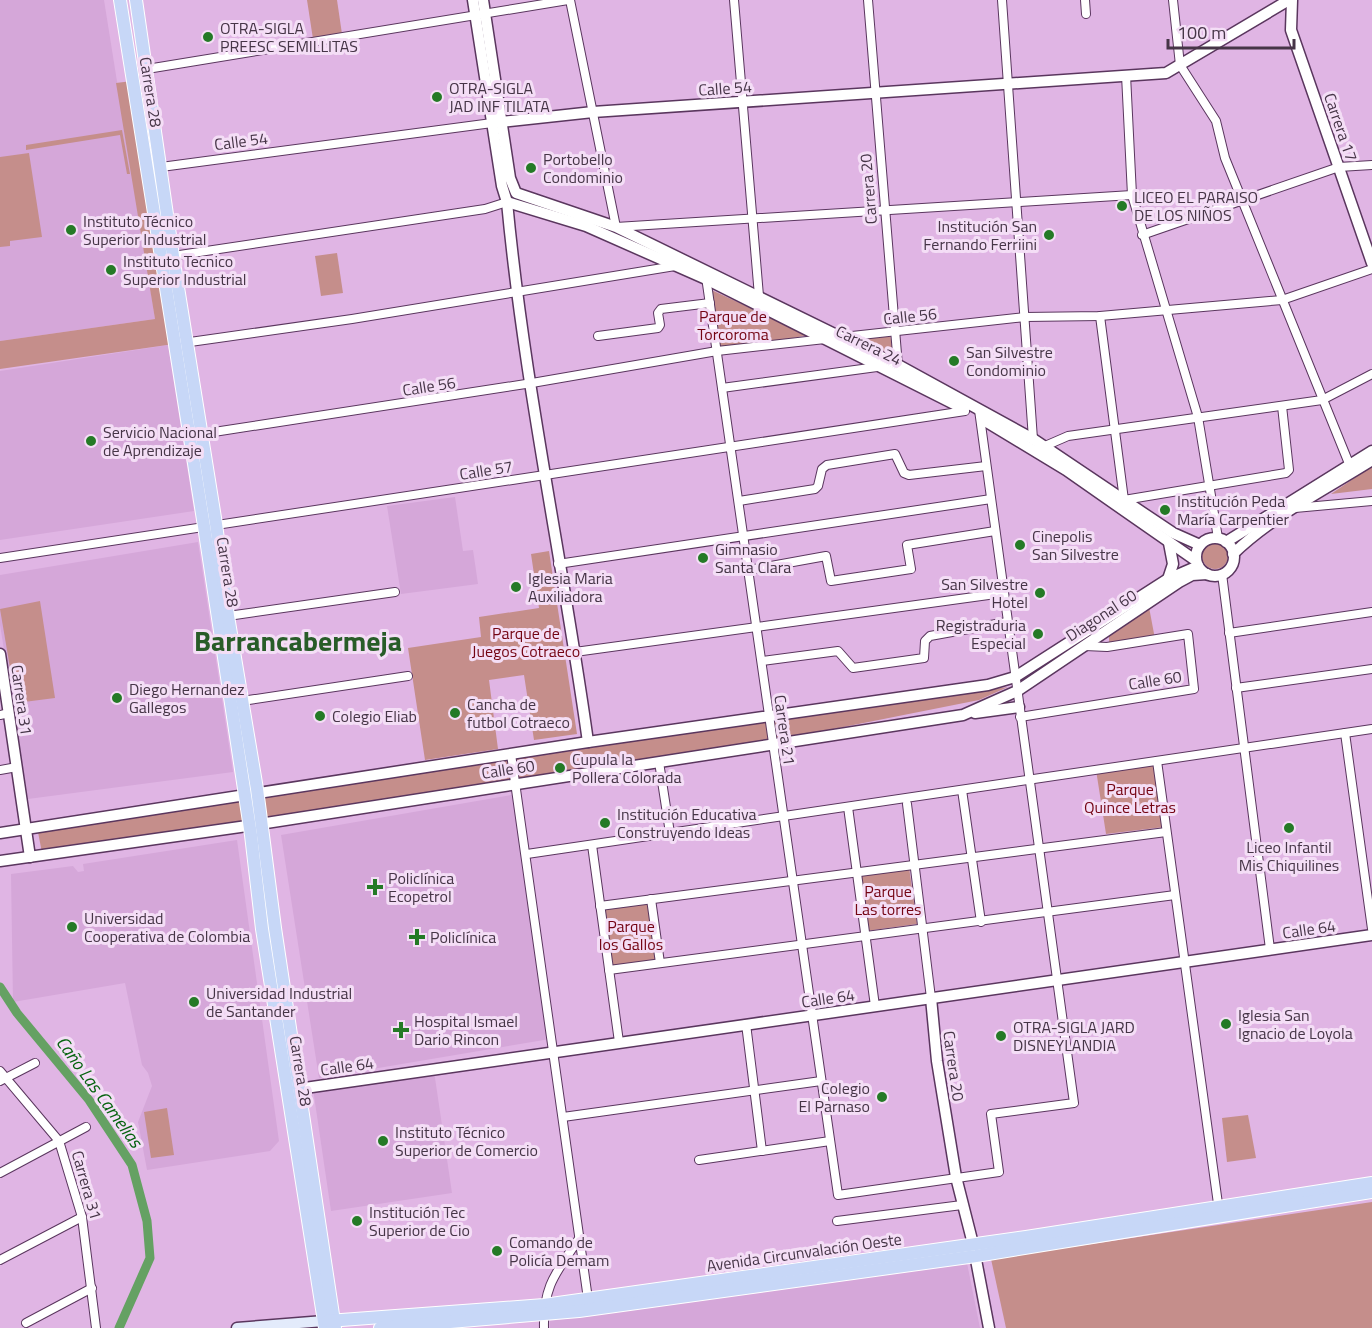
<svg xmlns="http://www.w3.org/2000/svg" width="1372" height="1328" font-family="'Titillium Web',sans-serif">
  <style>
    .built { fill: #d5a7d9 }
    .green { fill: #c58e8b }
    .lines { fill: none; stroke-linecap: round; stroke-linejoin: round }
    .canal { stroke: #65a163; stroke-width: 9 }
    .minor-casing { stroke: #5a365e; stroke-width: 10 }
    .tertiary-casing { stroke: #5a365e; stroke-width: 13 }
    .secondary-casing { stroke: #5a365e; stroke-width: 13 }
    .primary-casing { stroke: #fff; stroke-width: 14 }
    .minor { stroke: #fff; stroke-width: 8 }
    .tertiary { stroke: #fff; stroke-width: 10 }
    .secondary { stroke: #e3ebfb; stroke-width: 10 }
    .primary { stroke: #c7d7f7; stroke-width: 12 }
    .poi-dot { fill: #247a26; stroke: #f4def6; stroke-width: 2 }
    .labels { text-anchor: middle; stroke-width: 6; stroke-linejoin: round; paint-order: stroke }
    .poi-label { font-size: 16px; fill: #463547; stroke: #f4def6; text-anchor: start }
    .street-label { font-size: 16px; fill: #463547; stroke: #f4def6 }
    .park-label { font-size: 16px; fill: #740413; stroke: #f4def6 }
    .water-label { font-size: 18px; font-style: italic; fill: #06630f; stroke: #f4def6 }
    .town-label { font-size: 28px; font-weight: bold; fill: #285c28; stroke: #f4def6 }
  </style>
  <rect width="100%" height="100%" fill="#e0b5e4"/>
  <g class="built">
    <polygon points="0,0 104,0 155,319 0,341"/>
    <polygon points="168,345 194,511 0,540 0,371"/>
    <polygon points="455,497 463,551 473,550 478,584 401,594 387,506"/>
    <polygon points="198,542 233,772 28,799 0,625 0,575"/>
    <polygon points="517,794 550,1039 319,1078 281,835"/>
    <polygon points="237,840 279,1141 270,1151 147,1170 138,1122 152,1086 148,1073 142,1065 125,983 13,1002 11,874 73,866 78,872 84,871 83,864"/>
    <polygon points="434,1071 452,1193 331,1211 313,1089"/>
    <polygon points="967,1263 980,1328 550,1328 550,1321"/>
  </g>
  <g class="green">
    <polygon points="307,0 337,0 342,34 313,39"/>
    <polygon points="132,81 174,344 0,369 0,341 155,319 116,83"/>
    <polygon points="122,130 130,174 127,174 120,135 26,150 26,145"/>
    <polygon points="29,153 42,237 10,241 10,246 0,247 0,157"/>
    <polygon points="337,253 343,293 321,296 315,256"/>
    <polygon points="705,287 809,335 715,352"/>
    <polygon points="890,334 894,360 857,339"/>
    <polygon points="1372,466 1372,489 1331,494"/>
    <circle cx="1215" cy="556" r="13"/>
    <polygon points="549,551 577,734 534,740 524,675 489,680 498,749 425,760 408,648 481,637 479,617 539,608 531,554"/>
    <polygon points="40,601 55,698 16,703 0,609"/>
    <polygon points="1149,607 1155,639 1109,644 1109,634"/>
    <polygon points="1008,687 979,700 773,741 42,853 38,832 787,718"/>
    <polygon points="1155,762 1164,827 1106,834 1096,770"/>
    <polygon points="909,867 917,924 866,931 857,875"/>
    <polygon points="650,903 657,961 613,966 605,909"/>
    <polygon points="167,1108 174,1155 151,1158 144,1112"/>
    <polygon points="1248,1115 1256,1158 1227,1162 1222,1118"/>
    <polygon points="1372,1202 1372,1328 1006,1328 991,1259"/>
  </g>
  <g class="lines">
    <polyline class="canal" points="0,987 17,1013 89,1100 132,1165 147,1221 150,1258 119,1328"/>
    <defs>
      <g id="minor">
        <polyline points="570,0 616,227 1132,195"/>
        <polyline points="734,0 759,296"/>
        <polyline points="868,0 898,366"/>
        <polyline points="1002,0 1033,439"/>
        <polyline points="1085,0 1086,14"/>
        <polyline points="1173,0 1180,65 1216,121 1225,158 1350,466"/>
        <polyline points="147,69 568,0"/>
        <polyline points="1126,75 1132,195 1198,417 1218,538"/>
        <polyline points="146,169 492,123"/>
        <polyline points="1142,235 1339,167 1372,165"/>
        <polyline points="173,256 485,209 507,202"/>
        <polyline points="706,277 838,1195 999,1172 991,1114 1074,1103 979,410"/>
        <polyline points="1100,316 1124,500 1286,473 1289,470 1282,406"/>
        <polyline points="598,336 658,328 660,325 658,313 661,309 710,303"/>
        <polyline points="843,337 1025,317 1100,316 1282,300 1372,269"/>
        <polyline points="183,343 352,319 675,266"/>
        <polyline points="722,388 877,367"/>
        <polyline points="201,434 532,383 717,351 825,339"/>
        <polyline points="1045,446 1068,436 1322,400 1372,374"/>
        <polyline points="739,501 815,489 818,486 822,469 827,465 895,454 904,473 909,475 986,466"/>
        <polyline points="1295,508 1372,501"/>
        <polyline points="0,558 965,411"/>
        <polyline points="558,564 991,499"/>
        <polyline points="749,570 826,556 831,581 911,569 907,545 995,531"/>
        <polyline points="1222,574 1270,949"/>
        <polyline points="228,616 395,592"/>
        <polyline points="1229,633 1372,612"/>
        <polyline points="575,652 1003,593"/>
        <polyline points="762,661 838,651 853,668 924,658 925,641 930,636 1007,622"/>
        <polyline points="1236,688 1372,669"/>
        <polyline points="242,701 408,676"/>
        <polyline points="0,715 9,713"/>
        <polyline points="1020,717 1194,689 1188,634 1107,647 1085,646"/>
        <polyline points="1345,733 1372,929"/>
        <polyline points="511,754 588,1299"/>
        <polyline points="1157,761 1219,1211"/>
        <polyline points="659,762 670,833"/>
        <polyline points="0,770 17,767"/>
        <polyline points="962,790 981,922"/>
        <polyline points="907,804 931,998"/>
        <polyline points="848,807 875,1006"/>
        <polyline points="592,845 619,1042"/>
        <polyline points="527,854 1372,729"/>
        <polyline points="651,899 660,963"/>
        <polyline points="600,906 1166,832"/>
        <polyline points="609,970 1175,895"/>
        <polyline points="746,1024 762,1151"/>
        <polyline points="0,1071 59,1141 82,1217 96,1328"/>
        <polyline points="0,1081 35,1063"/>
        <polyline points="563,1117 821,1081"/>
        <polyline points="699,1160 830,1141"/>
        <polyline points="0,1173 86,1127"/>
        <polyline points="837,1221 962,1205"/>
        <polyline points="0,1260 82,1217"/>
        <polyline points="26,1323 92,1288"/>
        <path d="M 544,1328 C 543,1284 557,1272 580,1237"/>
      </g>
      <g id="tertiary">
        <path d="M 473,0 L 502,186 L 507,202 C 524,383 563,562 588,742"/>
        <polyline points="483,0 510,178 516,193 616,227 898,365 1033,439 1173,533 1200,545"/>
        <polyline points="1292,0 1291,30 1372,263"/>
        <polyline points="492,123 593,112 1166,73 1289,0"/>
        <polyline points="507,202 586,226 706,279 964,409"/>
        <polyline points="985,421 1066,470 1195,560"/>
        <circle cx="1215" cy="557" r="19"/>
        <polyline points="1226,542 1372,451"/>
        <path d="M 1233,554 C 1272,516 1326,489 1372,460"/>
        <polyline points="1168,579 1173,564 1169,543"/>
        <polyline points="0,654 30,857"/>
        <polyline points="975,713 1019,707"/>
        <polyline points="0,833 588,742 988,685 1015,677 1168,579 1198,566"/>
        <polyline points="0,861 240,827 963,715 1017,691 1179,582 1192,575 1207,574"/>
        <polyline points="931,998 937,1061 956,1177 973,1244 989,1328"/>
        <polyline points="291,1090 1372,935"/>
      </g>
      <polyline id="secondary" points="237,1328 324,1321"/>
      <g id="primary">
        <polyline points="120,0 204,526 251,835 262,929 325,1328"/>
        <polyline points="136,0 173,256 216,524 228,616 257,789 275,928 335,1328"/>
        <polyline points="328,1321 544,1305 1026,1237 1372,1183"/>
        <polyline points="380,1328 579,1311 976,1256 1371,1192"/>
      </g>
    </defs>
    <use href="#minor" class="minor-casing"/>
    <use href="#tertiary" class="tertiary-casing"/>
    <use href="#secondary" class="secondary-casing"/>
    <use href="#primary" class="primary-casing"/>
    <use href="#minor" class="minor"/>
    <use href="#tertiary" class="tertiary"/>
    <use href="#secondary" class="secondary"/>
    <use href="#primary" class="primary"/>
  </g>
  <g class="poi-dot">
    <circle cx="208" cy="37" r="6"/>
    <circle cx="437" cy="97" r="6"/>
    <circle cx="531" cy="168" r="6"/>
    <circle cx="1122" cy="206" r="6"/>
    <circle cx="71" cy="230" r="6"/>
    <circle cx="1049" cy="235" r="6"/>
    <circle cx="111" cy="270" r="6"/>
    <circle cx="954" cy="361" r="6"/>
    <circle cx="91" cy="441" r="6"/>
    <circle cx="1165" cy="510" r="6"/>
    <circle cx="1020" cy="545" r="6"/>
    <circle cx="703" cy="558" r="6"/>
    <circle cx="516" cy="587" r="6"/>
    <circle cx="1040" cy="593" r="6"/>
    <circle cx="1038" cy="634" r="6"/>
    <circle cx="117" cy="698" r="6"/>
    <circle cx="455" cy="713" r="6"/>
    <circle cx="320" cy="716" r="6"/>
    <circle cx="560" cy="768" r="6"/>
    <circle cx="605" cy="823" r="6"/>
    <circle cx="1289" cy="828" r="6"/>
    <path d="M372 878h6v6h6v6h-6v6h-6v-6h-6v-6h6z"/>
    <circle cx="72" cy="927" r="6"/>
    <path d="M414 928h6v6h6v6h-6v6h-6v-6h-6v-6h6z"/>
    <circle cx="194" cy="1002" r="6"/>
    <circle cx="1226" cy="1024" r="6"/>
    <path d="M398 1021h6v6h6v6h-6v6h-6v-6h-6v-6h6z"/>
    <circle cx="1001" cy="1036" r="6"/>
    <circle cx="882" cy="1097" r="6"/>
    <circle cx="383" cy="1141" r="6"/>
    <circle cx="357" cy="1221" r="6"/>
    <circle cx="497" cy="1251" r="6"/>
  </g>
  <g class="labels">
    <g class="poi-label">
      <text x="220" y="34">OTRA-SIGLA<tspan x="220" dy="18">PREESC SEMILLITAS</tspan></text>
      <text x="449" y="94">OTRA-SIGLA<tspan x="449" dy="18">JAD INF TILATA</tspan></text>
      <text x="543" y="165">Portobello<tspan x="543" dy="18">Condominio</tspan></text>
      <text x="1134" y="203">LICEO EL PARAISO<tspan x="1134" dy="18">DE LOS NIÑOS</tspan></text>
      <text x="83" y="227">Instituto Técnico<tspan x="83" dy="18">Superior Industrial</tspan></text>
      <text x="1037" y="232" text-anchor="end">Institución San<tspan x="1037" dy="18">Fernando Ferriini</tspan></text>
      <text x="123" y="267">Instituto Tecnico<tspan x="123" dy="18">Superior Industrial</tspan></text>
      <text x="966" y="358">San Silvestre<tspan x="966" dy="18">Condominio</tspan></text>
      <text x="103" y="438">Servicio Nacional<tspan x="103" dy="18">de Aprendizaje</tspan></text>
      <text x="1177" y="507">Institución Peda<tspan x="1177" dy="18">María Carpentier</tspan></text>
      <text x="1032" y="542">Cinepolis<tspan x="1032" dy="18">San Silvestre</tspan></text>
      <text x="715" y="555">Gimnasio<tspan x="715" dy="18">Santa Clara</tspan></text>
      <text x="528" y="584">Iglesia Maria<tspan x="528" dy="18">Auxiliadora</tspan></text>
      <text x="1028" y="590" text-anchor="end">San Silvestre<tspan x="1028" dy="18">Hotel</tspan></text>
      <text x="1026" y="631" text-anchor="end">Registraduria<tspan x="1026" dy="18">Especial</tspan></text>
      <text x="129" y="695">Diego Hernandez<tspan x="129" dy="18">Gallegos</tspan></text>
      <text x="467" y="710">Cancha de<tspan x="467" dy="18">futbol Cotraeco</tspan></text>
      <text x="332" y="722">Colegio Eliab</text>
      <text x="572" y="765">Cupula la<tspan x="572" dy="18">Pollera Colorada</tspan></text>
      <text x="617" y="820">Institución Educativa<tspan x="617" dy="18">Construyendo Ideas</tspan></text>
      <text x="1289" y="853" text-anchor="middle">Liceo Infantil<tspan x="1289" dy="18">Mis Chiquilines</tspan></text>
      <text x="388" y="884">Policlínica<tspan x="388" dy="18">Ecopetrol</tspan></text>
      <text x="84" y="924">Universidad<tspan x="84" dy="18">Cooperativa de Colombia</tspan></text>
      <text x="430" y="943">Policlínica</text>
      <text x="206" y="999">Universidad Industrial<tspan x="206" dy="18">de Santander</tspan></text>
      <text x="1238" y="1021">Iglesia San<tspan x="1238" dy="18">Ignacio de Loyola</tspan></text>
      <text x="414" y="1027">Hospital Ismael<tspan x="414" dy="18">Dario Rincon</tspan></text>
      <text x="1013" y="1033">OTRA-SIGLA JARD<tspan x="1013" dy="18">DISNEYLANDIA</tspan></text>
      <text x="870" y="1094" text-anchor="end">Colegio<tspan x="870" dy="18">El Parnaso</tspan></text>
      <text x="395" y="1138">Instituto Técnico<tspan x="395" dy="18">Superior de Comercio</tspan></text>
      <text x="369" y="1218">Institución Tec<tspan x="369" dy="18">Superior de Cio</tspan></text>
      <text x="509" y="1248">Comando de<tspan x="509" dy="18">Policía Demam</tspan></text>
    </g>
    <g class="street-label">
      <text transform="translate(725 88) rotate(-4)" y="6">Calle 54</text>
      <text transform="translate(151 92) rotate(81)" y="6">Carrera 28</text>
      <text transform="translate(1341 127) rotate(71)" y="6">Carrera 17</text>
      <text transform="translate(241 141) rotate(-7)" y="6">Calle 54</text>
      <text transform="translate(868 189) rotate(-95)" y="6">Carrera 20</text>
      <text transform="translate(910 316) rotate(-6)" y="6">Calle 56</text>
      <text transform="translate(869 345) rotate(26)" y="6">Carrera 24</text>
      <text transform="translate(429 386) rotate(-9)" y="6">Calle 56</text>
      <text transform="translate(486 470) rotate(-9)" y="6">Calle 57</text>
      <text transform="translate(228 572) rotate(81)" y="6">Carrera 28</text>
      <text transform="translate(1101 615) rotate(-33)" y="6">Diagonal 60</text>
      <text transform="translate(1155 680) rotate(-9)" y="6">Calle 60</text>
      <text transform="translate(22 700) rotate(82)" y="6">Carrera 31</text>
      <text transform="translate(785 730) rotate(82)" y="6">Carrera 21</text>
      <text transform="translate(508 769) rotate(-9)" y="6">Calle 60</text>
      <text transform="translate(1309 929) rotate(-8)" y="6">Calle 64</text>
      <text transform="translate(828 998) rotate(-8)" y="6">Calle 64</text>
      <text transform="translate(347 1066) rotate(-8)" y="6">Calle 64</text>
      <text transform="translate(954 1066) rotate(82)" y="6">Carrera 20</text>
      <text transform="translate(301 1071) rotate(81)" y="6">Carrera 28</text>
      <text transform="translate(87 1185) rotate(74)" y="6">Carrera 31</text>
      <text transform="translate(804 1252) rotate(-8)" y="6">Avenida Circunvalación Oeste</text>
    </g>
    <g class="park-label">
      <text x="733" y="322">Parque de<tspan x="733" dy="18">Torcoroma</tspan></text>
      <text x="526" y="639">Parque de<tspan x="526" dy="18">Juegos Cotraeco</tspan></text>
      <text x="1130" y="795">Parque<tspan x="1130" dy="18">Quince Letras</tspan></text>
      <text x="888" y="897">Parque<tspan x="888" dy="18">Las torres</tspan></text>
      <text x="631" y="932">Parque<tspan x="631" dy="18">los Gallos</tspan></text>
    </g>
    <g class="water-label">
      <text transform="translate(99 1092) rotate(54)" y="6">Caño Las Camelias</text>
    </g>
    <g class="town-label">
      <text x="298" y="651">Barrancabermeja</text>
    </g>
  </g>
  <path d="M1168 39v9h126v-9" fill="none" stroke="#463547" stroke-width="3"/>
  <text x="1177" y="39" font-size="18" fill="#463547" stroke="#f4def6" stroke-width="4.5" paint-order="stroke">100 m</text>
</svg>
